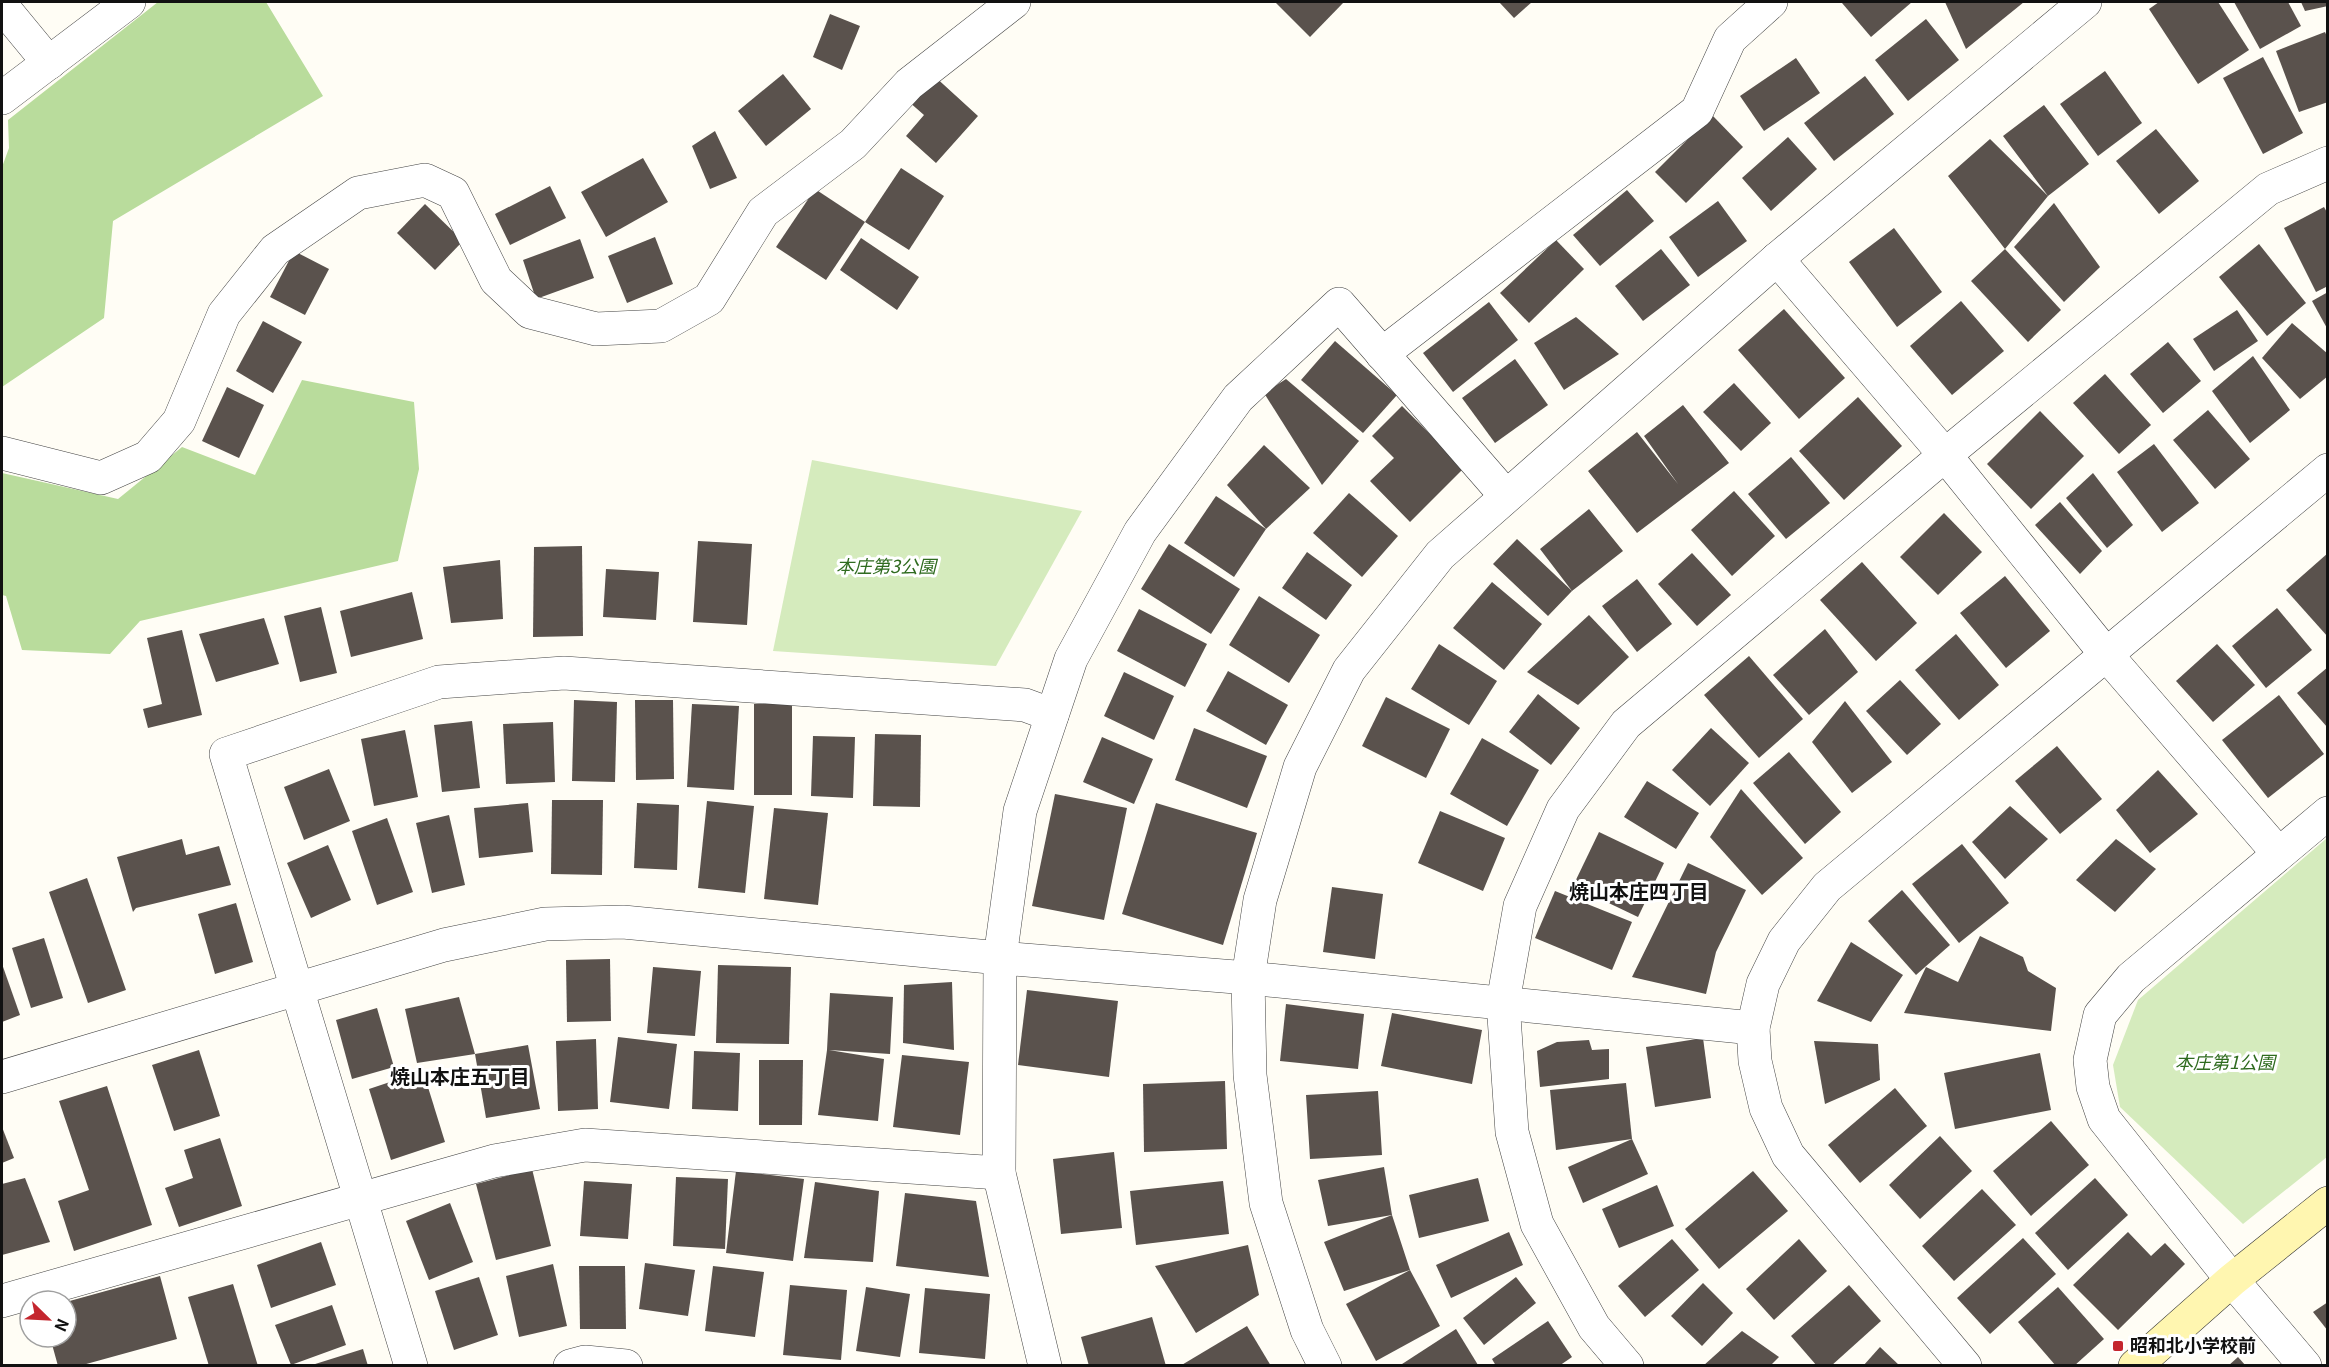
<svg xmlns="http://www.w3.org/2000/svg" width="2329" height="1367" font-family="Georgia,'Noto Sans JP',serif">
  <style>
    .green { fill: #d5ebbd }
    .forest { fill: #b9dc9c }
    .building { fill: #5a524d }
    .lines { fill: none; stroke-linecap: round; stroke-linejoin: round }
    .street-casing { stroke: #444; stroke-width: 34 }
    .secondary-casing { stroke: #333; stroke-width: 34 }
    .street { stroke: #fff; stroke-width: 33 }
    .secondary { stroke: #fff6b0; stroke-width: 33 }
    .poi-dot { fill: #c4262e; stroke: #fff; stroke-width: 2 }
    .labels { text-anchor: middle; stroke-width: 6; stroke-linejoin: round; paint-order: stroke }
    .park-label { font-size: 18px; font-style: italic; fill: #2f6b1f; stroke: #fff }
    .poi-label { font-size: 18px; font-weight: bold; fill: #111; stroke: #fff; text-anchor: start }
    .neighbourhood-label { font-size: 20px; font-weight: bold; fill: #111; stroke: #fff }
  </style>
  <rect width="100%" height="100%" fill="#fffdf5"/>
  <g class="green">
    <polygon points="812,460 1082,511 996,666 773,651"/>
    <polygon points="2327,838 2327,1157 2243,1224 2120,1107 2113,1065 2138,1000"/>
  </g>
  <g class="forest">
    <polygon points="158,2 266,2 323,96 113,221 104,318 2,387 2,167 9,148 8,120"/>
    <polygon points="302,380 414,402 419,469 398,561 140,621 110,654 22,650 6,596 2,595 2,473 118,499 182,447 255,475"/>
  </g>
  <g class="building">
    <polygon points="1275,2 1344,2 1310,37"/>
    <polygon points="1499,2 1532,2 1514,18"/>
    <polygon points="1844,2 1912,2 1871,37 1842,3"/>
    <polygon points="1945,2 2024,2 1966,49"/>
    <polygon points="2159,2 2218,2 2249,50 2198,84 2149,9"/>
    <polygon points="2234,2 2288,2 2301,26 2260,49"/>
    <polygon points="2301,2 2328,2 2328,6 2305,11"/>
    <polygon points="830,14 860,26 842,70 813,57"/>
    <polygon points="1926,19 1959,60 1908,101 1875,60"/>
    <polygon points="2325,32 2328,39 2328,102 2299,112 2276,51"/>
    <polygon points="2263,57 2303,133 2263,154 2223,78"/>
    <polygon points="1796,58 1820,93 1764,131 1740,96"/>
    <polygon points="2105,71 2142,123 2098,156 2060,104"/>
    <polygon points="783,74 811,109 766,146 738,111"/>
    <polygon points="932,74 978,116 936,163 906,136 924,115 908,101"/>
    <polygon points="1865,76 1894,114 1834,161 1804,123"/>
    <polygon points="2044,105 2089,164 2048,196 2005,249 1948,176 1990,139 2048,196 2003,136"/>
    <polygon points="1712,115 1743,147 1686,203 1655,172"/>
    <polygon points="2156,129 2199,181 2159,214 2116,161"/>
    <polygon points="715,131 737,178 710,189 692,146"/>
    <polygon points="1788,137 1817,169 1771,211 1742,178"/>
    <polygon points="643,158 668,202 606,237 581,192"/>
    <polygon points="901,168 944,196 909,250 865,222"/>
    <polygon points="550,186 566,218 510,245 495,214"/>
    <polygon points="815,189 865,222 826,280 776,247"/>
    <polygon points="1627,190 1654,221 1600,266 1573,235"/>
    <polygon points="1718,201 1747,241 1698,277 1669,237"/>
    <polygon points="2054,203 2100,267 2064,302 2014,247"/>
    <polygon points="425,204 463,241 435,270 397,233"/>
    <polygon points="2324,207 2328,214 2328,286 2316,292 2284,228"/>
    <polygon points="1894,228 1942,292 1897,327 1849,262"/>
    <polygon points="655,237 673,284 627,303 608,256"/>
    <polygon points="861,238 919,277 897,310 840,270"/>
    <polygon points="580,239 594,278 536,299 523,260"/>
    <polygon points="1556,240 1584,269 1529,323 1500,293"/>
    <polygon points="2259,244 2306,303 2267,336 2219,277"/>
    <polygon points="1661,249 1690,285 1643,321 1615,286"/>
    <polygon points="2005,249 2061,310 2028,342 1971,281"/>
    <polygon points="294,251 329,269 305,315 270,297"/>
    <polygon points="2328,292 2328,330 2312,301"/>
    <polygon points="1961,301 2004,351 1952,395 1910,346"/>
    <polygon points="1489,302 1518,340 1453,392 1423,353"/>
    <polygon points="1784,309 1845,378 1799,419 1738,350"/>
    <polygon points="2237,310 2258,341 2214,371 2193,339"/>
    <polygon points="1576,317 1619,354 1564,390 1534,343"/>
    <polygon points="263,321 302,342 273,393 236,371"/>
    <polygon points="2292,323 2328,354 2328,376 2300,399 2262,358"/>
    <polygon points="1335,341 1397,395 1363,433 1301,380"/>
    <polygon points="2168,342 2201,381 2163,413 2130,374"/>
    <polygon points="2253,356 2290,410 2250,443 2212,391"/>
    <polygon points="1515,359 1548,405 1495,443 1462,398"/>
    <polygon points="2105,374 2151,425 2119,454 2073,403"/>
    <polygon points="1286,379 1359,441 1322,485 1264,393"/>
    <polygon points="1734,383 1771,423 1741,451 1703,412"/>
    <polygon points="227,387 264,405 239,458 202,441"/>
    <polygon points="1858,397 1902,446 1844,500 1799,451"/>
    <polygon points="1683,405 1729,463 1637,533 1588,471 1637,432 1678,484 1644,436"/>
    <polygon points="1402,406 1464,468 1410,522 1370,481 1394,458 1372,436"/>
    <polygon points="2208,410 2250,459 2215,489 2173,440"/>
    <polygon points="2040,411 2084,456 2031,509 1987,464"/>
    <polygon points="2154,444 2199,503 2162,532 2117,472"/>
    <polygon points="1264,445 1310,488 1266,529 1227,485"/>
    <polygon points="1791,457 1830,503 1786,539 1748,494"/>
    <polygon points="2093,473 2133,525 2107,548 2066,498"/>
    <polygon points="1734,491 1775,536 1732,576 1691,530"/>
    <polygon points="1349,493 1398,536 1362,577 1313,533"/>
    <polygon points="1216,496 1266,529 1234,577 1184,543"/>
    <polygon points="2060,502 2102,551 2080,574 2035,525"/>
    <polygon points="1589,509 1623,551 1572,591 1548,616 1493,564 1517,539 1572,591 1540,549"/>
    <polygon points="1944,513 1982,552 1938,595 1900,557"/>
    <polygon points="698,541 752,544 747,625 693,622"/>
    <polygon points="1169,544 1240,589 1211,634 1141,589"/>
    <polygon points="582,546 583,636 533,637 534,547"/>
    <polygon points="1307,552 1352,585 1326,620 1282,588"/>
    <polygon points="1692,553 1731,595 1697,626 1658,584"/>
    <polygon points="2328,553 2328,637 2286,590"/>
    <polygon points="500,560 503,619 451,623 443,567"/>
    <polygon points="1862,562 1917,623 1876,661 1820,600"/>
    <polygon points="606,569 659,572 656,620 603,617"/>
    <polygon points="2005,576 2050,631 2006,668 1960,613"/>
    <polygon points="1637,579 1672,624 1637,652 1602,606"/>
    <polygon points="1492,582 1542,624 1504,670 1453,628"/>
    <polygon points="412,592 423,639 351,657 340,611"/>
    <polygon points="1259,596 1320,635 1289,683 1229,645"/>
    <polygon points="321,607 337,673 300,682 284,616"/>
    <polygon points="2277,608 2312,650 2266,688 2232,646"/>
    <polygon points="1139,609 1207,644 1185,687 1117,651"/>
    <polygon points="1589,615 1629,657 1578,705 1527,672"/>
    <polygon points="264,618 279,664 216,682 199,634"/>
    <polygon points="1825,629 1858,672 1809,715 1773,675"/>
    <polygon points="182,630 202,715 148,728 143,709 162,704 147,638"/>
    <polygon points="1956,634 1999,685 1959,720 1915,670"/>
    <polygon points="1439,644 1497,681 1469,725 1411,689"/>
    <polygon points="2217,644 2255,685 2213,722 2176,681"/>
    <polygon points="1749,656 1803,719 1759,758 1704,695"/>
    <polygon points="2328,667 2328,728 2297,693"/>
    <polygon points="1228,671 1288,705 1266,745 1206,711"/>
    <polygon points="1124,672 1174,696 1154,740 1104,716"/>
    <polygon points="1900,680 1941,724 1907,755 1866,711"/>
    <polygon points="1538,694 1580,728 1551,765 1509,732"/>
    <polygon points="2279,695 2324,754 2268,798 2222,740"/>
    <polygon points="1386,697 1450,729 1426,778 1362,746"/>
    <polygon points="574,700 617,702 615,782 572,781"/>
    <polygon points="635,700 673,700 674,779 636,780"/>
    <polygon points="1845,701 1892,762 1852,793 1812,742"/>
    <polygon points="692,704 739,706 734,790 687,787"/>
    <rect x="754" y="704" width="38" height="91"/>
    <polygon points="472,721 480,788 442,792 434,725"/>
    <polygon points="553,722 555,782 506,784 503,724"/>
    <polygon points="1194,728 1267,756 1247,808 1175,780"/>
    <polygon points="1711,728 1749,763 1710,806 1672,770"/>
    <polygon points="405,730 418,797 374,806 361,739"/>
    <polygon points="875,734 921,735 920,807 873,806"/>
    <polygon points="813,736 855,737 853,798 811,796"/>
    <polygon points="1102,737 1153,759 1134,804 1083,782"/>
    <polygon points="1482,738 1539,770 1507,826 1450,794"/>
    <polygon points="2057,746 2102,799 2060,834 2015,781"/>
    <polygon points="1789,752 1841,812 1805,844 1753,783"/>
    <polygon points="329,769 350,821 304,840 284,787"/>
    <polygon points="2158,770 2198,814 2150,853 2116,810"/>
    <polygon points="1647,781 1699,813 1676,849 1624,817"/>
    <polygon points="1741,789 1803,858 1762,895 1710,837"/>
    <polygon points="1055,794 1127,808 1104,920 1032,906"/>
    <polygon points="552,800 603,800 602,875 551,874"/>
    <polygon points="707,801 754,806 745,893 698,888"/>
    <polygon points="528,803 533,852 479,858 474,808"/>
    <polygon points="637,803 679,805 677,870 634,868"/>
    <polygon points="1156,803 1257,833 1223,945 1122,914"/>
    <polygon points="2010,806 2048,839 2005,879 1972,842"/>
    <polygon points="774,808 828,813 818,905 764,899"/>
    <polygon points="1440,811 1505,838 1483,891 1418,863"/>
    <polygon points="449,815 465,885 432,893 416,823"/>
    <polygon points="387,818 413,892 377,905 352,831"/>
    <polygon points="1599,832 1664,863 1638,917 1573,886"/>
    <polygon points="182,839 186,855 219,846 231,885 136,908 133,912 117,857"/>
    <polygon points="2116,839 2156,869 2115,912 2076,880"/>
    <polygon points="1962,844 2009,903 1959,943 1912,884"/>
    <polygon points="328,845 351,900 311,918 287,863"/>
    <polygon points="1688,863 1746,890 1716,952 1706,994 1632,977"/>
    <polygon points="87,878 126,990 88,1003 49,892"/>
    <polygon points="1332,887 1383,894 1375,959 1323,952"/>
    <polygon points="1902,890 1950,945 1916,975 1868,921"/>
    <polygon points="1555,891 1632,922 1612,970 1535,938"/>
    <polygon points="236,903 253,962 215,974 198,914"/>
    <polygon points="1980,936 2023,957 2028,971 2056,988 2051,1031 1904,1013 1926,967 1958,982"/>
    <polygon points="44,938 63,998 31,1008 12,948"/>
    <polygon points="1851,942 1903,975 1871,1022 1817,1001"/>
    <polygon points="610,959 611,1021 567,1022 566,960"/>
    <polygon points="2,964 20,1015 2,1022"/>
    <polygon points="718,965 791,967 789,1044 716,1043"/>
    <polygon points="653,967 701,971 695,1036 647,1033"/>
    <polygon points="952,982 954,1050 903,1043 904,985"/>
    <polygon points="1027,990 1118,1001 1109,1077 1018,1065"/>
    <polygon points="830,993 893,997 890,1054 829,1050 884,1059 878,1121 818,1115 827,1050"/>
    <polygon points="459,997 475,1054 417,1063 405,1009"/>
    <polygon points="1286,1004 1364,1014 1358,1069 1280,1061"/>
    <polygon points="377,1008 394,1067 352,1079 336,1020"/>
    <polygon points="1392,1013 1482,1030 1472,1084 1381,1066"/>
    <polygon points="618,1037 677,1044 669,1109 610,1102"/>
    <polygon points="1703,1038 1711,1098 1655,1107 1646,1047"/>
    <polygon points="596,1039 598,1109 558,1111 556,1041"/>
    <polygon points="1589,1040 1592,1050 1609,1049 1609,1079 1540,1087 1537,1051 1557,1042"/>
    <polygon points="1814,1041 1878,1044 1880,1080 1825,1104"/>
    <polygon points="528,1045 540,1109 486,1118 475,1054"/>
    <polygon points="199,1050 220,1116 174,1131 152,1065"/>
    <polygon points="694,1051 740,1053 738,1111 692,1109"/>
    <polygon points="2040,1053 2051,1110 1955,1129 1944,1073"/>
    <polygon points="902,1055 969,1062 960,1135 893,1127"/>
    <polygon points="759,1060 803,1060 802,1125 759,1125"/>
    <polygon points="423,1071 445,1142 391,1160 369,1089"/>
    <polygon points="1225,1081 1227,1149 1144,1152 1143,1084"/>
    <polygon points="1626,1083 1632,1139 1556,1150 1550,1090"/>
    <polygon points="107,1086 152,1225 74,1251 58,1201 89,1190 59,1101"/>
    <polygon points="1895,1088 1927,1126 1860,1183 1828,1145"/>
    <polygon points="1378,1091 1382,1155 1310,1159 1306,1095"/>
    <polygon points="2051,1121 2089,1165 2031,1216 1993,1171"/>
    <polygon points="2,1127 14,1158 2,1163"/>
    <polygon points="1940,1136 1972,1171 1920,1219 1889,1185"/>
    <polygon points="220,1138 242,1206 179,1227 165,1188 193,1178 184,1150"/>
    <polygon points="1632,1139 1648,1174 1583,1203 1568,1167"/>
    <polygon points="1114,1152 1122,1228 1061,1234 1053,1159"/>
    <polygon points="1384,1167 1392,1215 1410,1270 1344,1291 1324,1242 1392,1215 1328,1226 1318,1180"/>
    <polygon points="532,1169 551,1246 496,1260 476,1184"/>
    <polygon points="736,1171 804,1179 793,1261 726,1253"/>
    <polygon points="1753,1171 1788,1211 1719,1269 1685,1229"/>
    <polygon points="676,1177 728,1179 725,1249 673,1246"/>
    <polygon points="25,1178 50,1242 2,1255 2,1184"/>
    <polygon points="1478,1178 1489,1221 1419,1238 1409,1195"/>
    <polygon points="2095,1178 2128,1215 2068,1270 2035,1233"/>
    <polygon points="584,1181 632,1184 628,1239 580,1236"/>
    <polygon points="1223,1181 1229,1234 1136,1245 1130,1191"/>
    <polygon points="815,1182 879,1191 873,1262 804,1258"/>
    <polygon points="1657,1185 1674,1226 1619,1248 1602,1209"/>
    <polygon points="1982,1189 2016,1225 1954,1281 1922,1246"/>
    <polygon points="905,1193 976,1201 989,1277 896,1266"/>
    <polygon points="450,1203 473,1262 429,1280 406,1221"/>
    <polygon points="1509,1232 1523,1265 1451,1298 1436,1265"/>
    <polygon points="2128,1232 2151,1256 2165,1243 2185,1264 2118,1330 2073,1285"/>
    <polygon points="2023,1238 2056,1274 1990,1334 1957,1298"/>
    <polygon points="1672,1239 1699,1270 1645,1317 1618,1286"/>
    <polygon points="1799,1239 1827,1271 1774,1320 1746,1289"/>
    <polygon points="321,1242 336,1285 271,1308 257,1265"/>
    <polygon points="1248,1245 1259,1295 1196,1333 1155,1266"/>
    <polygon points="645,1263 695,1270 688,1316 639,1309"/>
    <polygon points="553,1264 567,1326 519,1337 506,1276"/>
    <polygon points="579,1266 625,1266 626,1329 580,1329"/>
    <polygon points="713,1266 764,1272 755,1337 705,1331"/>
    <polygon points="1410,1270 1440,1326 1376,1361 1346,1304"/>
    <polygon points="160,1276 177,1339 79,1366 58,1366 50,1337 66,1337 66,1302"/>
    <polygon points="479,1277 498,1335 454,1350 435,1291"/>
    <polygon points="1516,1277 1536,1303 1484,1345 1463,1318"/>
    <polygon points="1703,1283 1733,1313 1702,1346 1671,1316"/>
    <polygon points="233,1284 258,1366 209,1366 188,1297"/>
    <polygon points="790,1285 847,1290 841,1360 783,1355"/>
    <polygon points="1849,1285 1881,1321 1831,1366 1817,1366 1791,1336"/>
    <polygon points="866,1287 910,1294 900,1357 856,1351"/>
    <polygon points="2058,1287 2104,1339 2074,1366 2056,1366 2018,1322"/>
    <polygon points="925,1288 990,1294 985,1359 919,1353"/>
    <polygon points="2328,1302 2328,1331 2313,1312"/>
    <polygon points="332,1305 346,1345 291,1365 275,1325"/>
    <polygon points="1152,1317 1166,1366 1089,1366 1081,1337"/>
    <polygon points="1548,1321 1572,1357 1559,1366 1496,1366 1492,1359"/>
    <polygon points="1247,1326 1271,1366 1180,1366"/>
    <polygon points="1456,1329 1478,1365 1399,1366"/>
    <polygon points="1742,1331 1779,1357 1770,1366 1703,1366"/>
    <polygon points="1880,1347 1900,1366 1863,1366"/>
    <polygon points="363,1349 368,1366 312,1366 312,1365"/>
    <polygon points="2238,1357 2246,1366 2228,1366"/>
  </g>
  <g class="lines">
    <defs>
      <g id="street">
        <polyline points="2,6 49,63"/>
        <polyline points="2,98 129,2"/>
        <polyline points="1777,259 1945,455 2105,653 2278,853"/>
        <polyline points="1382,354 1697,111 1730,39 1771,2"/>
        <polyline points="2,453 101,478 148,457 179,421 224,314 275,250 358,193 425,180 453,193 496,280 530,312 596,329 661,326 709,299 763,212 853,144 909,84 1014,2"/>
        <polyline points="2,1077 444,945 545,924 623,922 1000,958 1248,978 1753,1028"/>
        <polyline points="2,1301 494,1161 585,1145 999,1173"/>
        <polyline points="411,1366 226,754 439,682 564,673 1025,705 1052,715"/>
        <polyline points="570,1366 585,1362 626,1366"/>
        <polyline points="1045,1366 999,1173 1000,958 1020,811 1071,659 1140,532 1238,398 1339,304 1506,496"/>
        <polyline points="1325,1366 1307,1330 1266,1203 1250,1075 1248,978 1260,900 1300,767 1349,670 1440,555 1777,259 2085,2"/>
        <polyline points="1627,1366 1594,1327 1537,1224 1512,1132 1503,1002 1520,906 1563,809 1626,724 1945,455 2268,189 2328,163"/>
        <polyline points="1965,1366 1788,1155 1766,1108 1755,1061 1753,1028 1763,984 1784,941 1827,887 2328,470"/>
        <polyline points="2305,1366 2232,1280 2104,1119 2093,1087 2090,1060 2100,1015 2131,978 2328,813"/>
      </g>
      <polyline id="secondary" points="2135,1366 2232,1280 2328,1203"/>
    </defs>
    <use href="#street" class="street-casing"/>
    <use href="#secondary" class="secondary-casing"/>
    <use href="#street" class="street"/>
    <use href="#secondary" class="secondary"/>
  </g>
  <rect class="poi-dot" x="2112" y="1340" width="12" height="12" rx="3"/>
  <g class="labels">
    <g class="park-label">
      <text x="886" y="573">本庄第3公園</text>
      <text x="2225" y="1069">本庄第1公園</text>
    </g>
    <g class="poi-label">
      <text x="2130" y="1352">昭和北小学校前</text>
    </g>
    <g class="neighbourhood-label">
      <text x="1639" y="899">焼山本庄四丁目</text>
      <text x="460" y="1084">焼山本庄五丁目</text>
    </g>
  </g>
  <rect width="2329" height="1367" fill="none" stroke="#111111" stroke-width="6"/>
  <g transform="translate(48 1319) rotate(114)"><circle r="28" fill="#ffffff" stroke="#a0a0a0" stroke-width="1.5"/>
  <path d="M0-4.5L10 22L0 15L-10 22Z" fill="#c4262e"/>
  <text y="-9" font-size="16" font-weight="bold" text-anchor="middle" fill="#111111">N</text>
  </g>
</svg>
